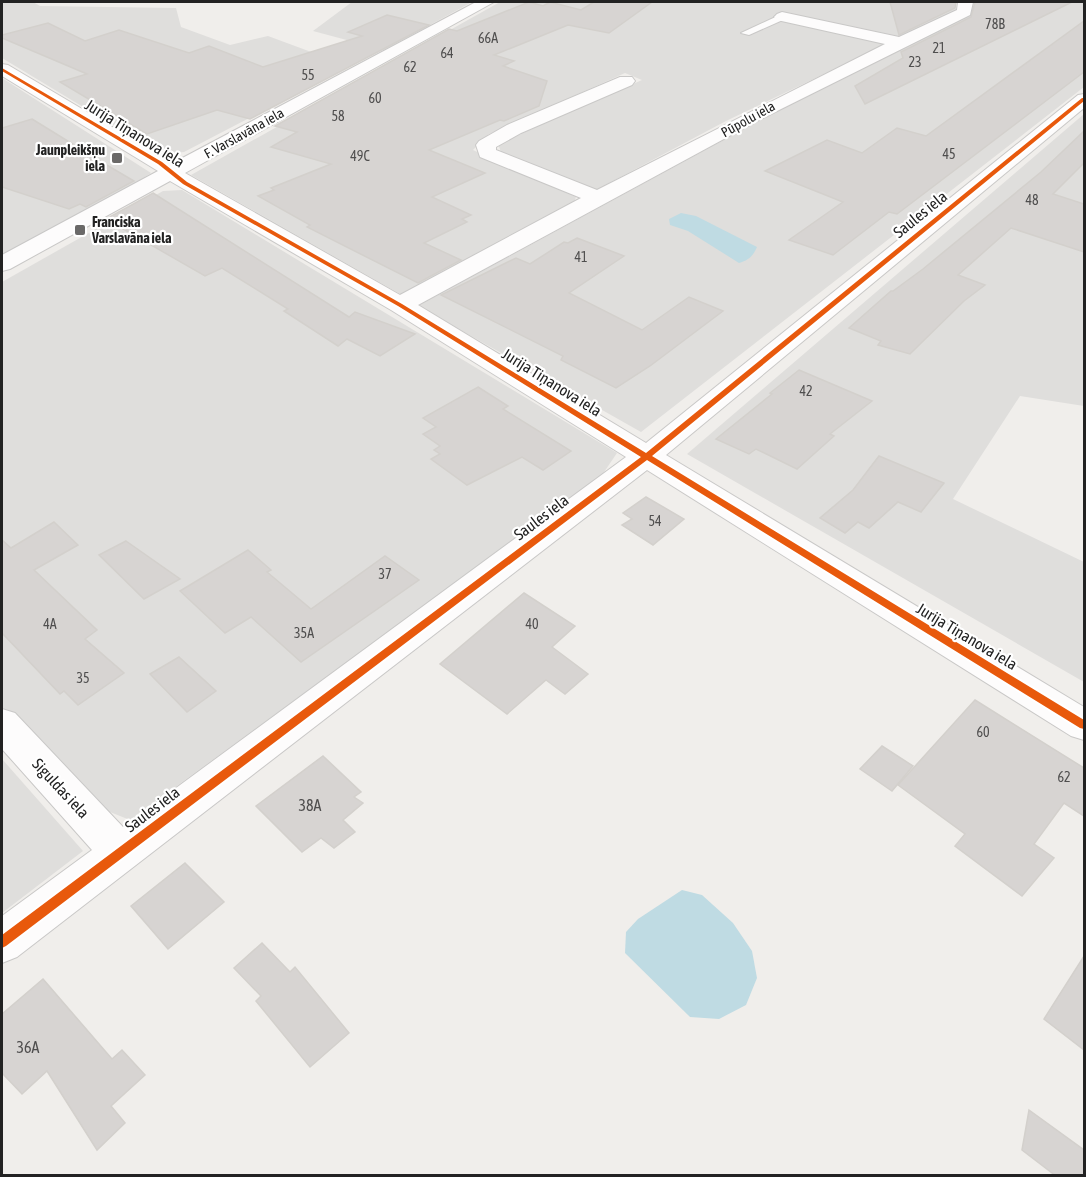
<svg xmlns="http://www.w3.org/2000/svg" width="1086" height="1177" font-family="'Asap Condensed',sans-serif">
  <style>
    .residential { fill: #dfdedc }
    .water { fill: #bfdbe3 }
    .building { fill: #d7d4d2; stroke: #d3d0cc; stroke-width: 1.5 }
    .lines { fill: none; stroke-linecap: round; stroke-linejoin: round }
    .lane-casing { stroke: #c9c8c7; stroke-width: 2 }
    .street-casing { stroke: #c9c8c7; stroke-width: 2 }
    .lane { fill: #fdfcfc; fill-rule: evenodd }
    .street { fill: #fdfcfc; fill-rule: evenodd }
    .cycleway-casing { stroke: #fff; stroke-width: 4 }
    .cycleway { fill: #e8590c; fill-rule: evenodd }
    .poi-dot { fill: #6a6968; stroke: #fff; stroke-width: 2 }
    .labels { text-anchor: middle; stroke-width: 4.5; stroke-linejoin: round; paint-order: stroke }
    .number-label { font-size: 14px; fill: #4f4e4e }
    .far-street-label { font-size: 14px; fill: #222; stroke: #fff }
    .far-poi-label { font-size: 14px; font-weight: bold; fill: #222; stroke: #fff; text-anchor: end }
    .street-label { font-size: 16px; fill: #222; stroke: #fff }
    .near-number-label { font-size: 16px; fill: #4f4e4e }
  </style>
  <rect width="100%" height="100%" fill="#f0eeeb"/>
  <g class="residential">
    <polygon points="2,2 33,2 40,6 176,8 181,27 230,45 268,36 349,66 184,152 161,154 2,58"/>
    <polygon points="352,2 472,2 384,50 313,31"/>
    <polygon points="500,2 955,2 956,11 726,121 596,190 501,152 498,144 642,80 625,73 489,134 473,150 576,197 573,205 402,295 191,175"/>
    <polygon points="972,2 1084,2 1084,87 641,432 418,306 820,88 971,13"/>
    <polygon points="2,78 151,173 112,198 2,255"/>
    <polygon points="1084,114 1084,406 1020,396 953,499 1084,562 1084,682 687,454"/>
    <polygon points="182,190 617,453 600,478 130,820 95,806 2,707 2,282 163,191"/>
    <polygon points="2,759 83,851 2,913"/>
  </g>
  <g class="water">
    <path d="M 681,213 L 696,216 L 757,247 C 753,256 749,260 739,263 L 688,231 L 670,225 L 669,219 Z"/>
    <polygon points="682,890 702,895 733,923 752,951 757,978 746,1005 719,1019 690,1017 625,953 626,932 638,919"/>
  </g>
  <g class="building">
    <polygon points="529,2 543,6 550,2 581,10 594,2 652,2 609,33 568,25 494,55 514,61 503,66 547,81 539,106 504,121 500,120 429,150 485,173 432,197 471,215 462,219 467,222 424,243 461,260 418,283 307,227 310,225 258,196 274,190 271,188 331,164 271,147 297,132 275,126 449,29 457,31"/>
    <polygon points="890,2 956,2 955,8 899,35"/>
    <polygon points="975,2 1072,2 865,104 855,86 903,58 901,52 971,17"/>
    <polygon points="387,15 429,25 250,119 217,110 147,134 60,82 87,74 2,38 2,35 48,23 85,41 119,30 189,53 209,46 263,67 362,36 348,32"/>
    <polygon points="1084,21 1084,72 897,214 889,212 833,255 789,240 843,202 765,171 827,140 862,153 897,128 926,136"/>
    <polygon points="32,119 105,164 134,181 86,207 80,204 69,209 2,187 2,128"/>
    <polygon points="1084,131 1084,163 1053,194 1084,204 1084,252 1011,228 958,275 985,285 964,301 910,354 878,345 881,341 849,328 891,291 893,291 923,269 1041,172"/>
    <polygon points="153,193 349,317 355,312 415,334 380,356 347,339 338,346 284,311 288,309 222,268 205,276 106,219"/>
    <polygon points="577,238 624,256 569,293 642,330 689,297 723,311 650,366 616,388 561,360 563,356 441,295 516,258 530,264 564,242 568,243"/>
    <polygon points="799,370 872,401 830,434 834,436 797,469 756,449 749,454 716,439 772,394 770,393"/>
    <polygon points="478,387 508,406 503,409 571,451 543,470 522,457 467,485 431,459 440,454 434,450 440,446 423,434 436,427 423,418"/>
    <polygon points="879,456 944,483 921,512 898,502 869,528 858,522 845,533 820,518 853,490"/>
    <polygon points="646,497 684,519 653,545 622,525 632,519 623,513"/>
    <polygon points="54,522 78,545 34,570 97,630 85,639 124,673 78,705 64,691 60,694 2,633 2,540 11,548"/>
    <polygon points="126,541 180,579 144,599 99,555"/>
    <polygon points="248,550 271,570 267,572 311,609 385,556 419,580 301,662 251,617 225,633 180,591"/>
    <polygon points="524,593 575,626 552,647 588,674 565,694 546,680 507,714 440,664"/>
    <polygon points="179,657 216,691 187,712 150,674"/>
    <polygon points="975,700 1084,768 1084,816 1064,803 1034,844 1054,858 1022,896 955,846 965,834 898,785"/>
    <polygon points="882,746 913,766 892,791 860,769"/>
    <polygon points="323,756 361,792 354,797 363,803 343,820 355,832 334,848 321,838 302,852 256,806"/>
    <polygon points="185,863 224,902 168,949 131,906"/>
    <polygon points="262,943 290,972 295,967 349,1033 310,1067 256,1001 261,996 234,968"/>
    <polygon points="1084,956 1084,1050 1044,1019"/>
    <polygon points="43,979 112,1059 122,1050 145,1075 111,1106 125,1123 97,1150 47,1071 22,1094 2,1073 2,1014"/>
    <polygon points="1029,1110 1084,1150 1084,1176 1056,1176 1022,1150"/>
  </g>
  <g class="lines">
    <defs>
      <polygon id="lane" points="782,14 787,17 785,19 749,35 741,33"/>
      <polygon id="street" points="476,2 494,2 185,173 400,295 581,198 480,157 476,145 479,141 507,125 620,77 632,77 635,81 632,85 521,133 496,147 496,150 597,190 885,44 777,20 774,17 777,14 782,12 899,37 957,10 958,2 973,2 970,15 757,121 418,305 646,443 1078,95 1084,94 1084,108 666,455 1084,707 1084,740 1071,736 647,470 17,957 2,963 2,916 92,850 2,749 2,709 15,713 123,827 626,457 391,310 170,181 10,269 2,271 2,255 158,171 2,76 2,64 8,65 173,163"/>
    </defs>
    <use href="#lane" class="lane-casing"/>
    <use href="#street" class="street-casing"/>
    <use href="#lane" class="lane"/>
    <use href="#street" class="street"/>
    <defs>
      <polygon id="cycleway" points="2,68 162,162 187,182 402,304 646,453 1082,98 1084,98 1084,101 652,456 1084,720 1084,729 1080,728 647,460 6,946 2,948 2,935 641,457 398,306 183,184 158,164 2,71"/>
    </defs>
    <use href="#cycleway" class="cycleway-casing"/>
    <use href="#cycleway" class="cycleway"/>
  </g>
  <g class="poi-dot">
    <rect x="111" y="152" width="12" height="12" rx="3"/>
    <rect x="74" y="224" width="12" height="12" rx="3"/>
  </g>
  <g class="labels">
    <g class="number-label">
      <text x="995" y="29">78B</text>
      <text x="488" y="43">66A</text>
      <text x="939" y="53">21</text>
      <text x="447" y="58">64</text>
      <text x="915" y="67">23</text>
      <text x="410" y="72">62</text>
      <text x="308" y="80">55</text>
      <text x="375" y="103">60</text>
      <text x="338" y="121">58</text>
      <text x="949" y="159">45</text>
      <text x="360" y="161">49C</text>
      <text x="1032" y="205">48</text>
      <text x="581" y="262">41</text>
      <text x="806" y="396">42</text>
      <text x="655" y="526">54</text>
      <text x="385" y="579">37</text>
      <text x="50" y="629">4A</text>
      <text x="532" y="629">40</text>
      <text x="304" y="638">35A</text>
      <text x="83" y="683">35</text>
      <text x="983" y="737">60</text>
      <text x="1064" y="782">62</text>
    </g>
    <g class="far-street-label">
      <text transform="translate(748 119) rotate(-29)" y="5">Pūpolu iela</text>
      <text transform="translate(244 133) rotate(-29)" y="5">F. Varslavāna iela</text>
    </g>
    <g class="far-poi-label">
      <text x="105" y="155">Jaunpleikšņu<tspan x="105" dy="16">iela</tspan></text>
      <text x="92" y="227" text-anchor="start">Franciska<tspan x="92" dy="16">Varslavāna iela</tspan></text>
    </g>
    <g class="street-label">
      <text transform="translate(135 133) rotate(32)" y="6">Jurija Tiņanova iela</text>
      <text transform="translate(920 214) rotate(-39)" y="6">Saules iela</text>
      <text transform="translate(552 382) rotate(32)" y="6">Jurija Tiņanova iela</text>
      <text transform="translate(541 517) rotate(-37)" y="6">Saules iela</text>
      <text transform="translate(967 636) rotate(31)" y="6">Jurija Tiņanova iela</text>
      <text transform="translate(61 788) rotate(47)" y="6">Siguldas iela</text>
      <text transform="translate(152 809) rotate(-37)" y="6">Saules iela</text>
    </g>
    <g class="near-number-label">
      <text x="310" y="811">38A</text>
      <text x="28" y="1053">36A</text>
    </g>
  </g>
  <rect width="1086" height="1177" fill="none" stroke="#222222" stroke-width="6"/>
</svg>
